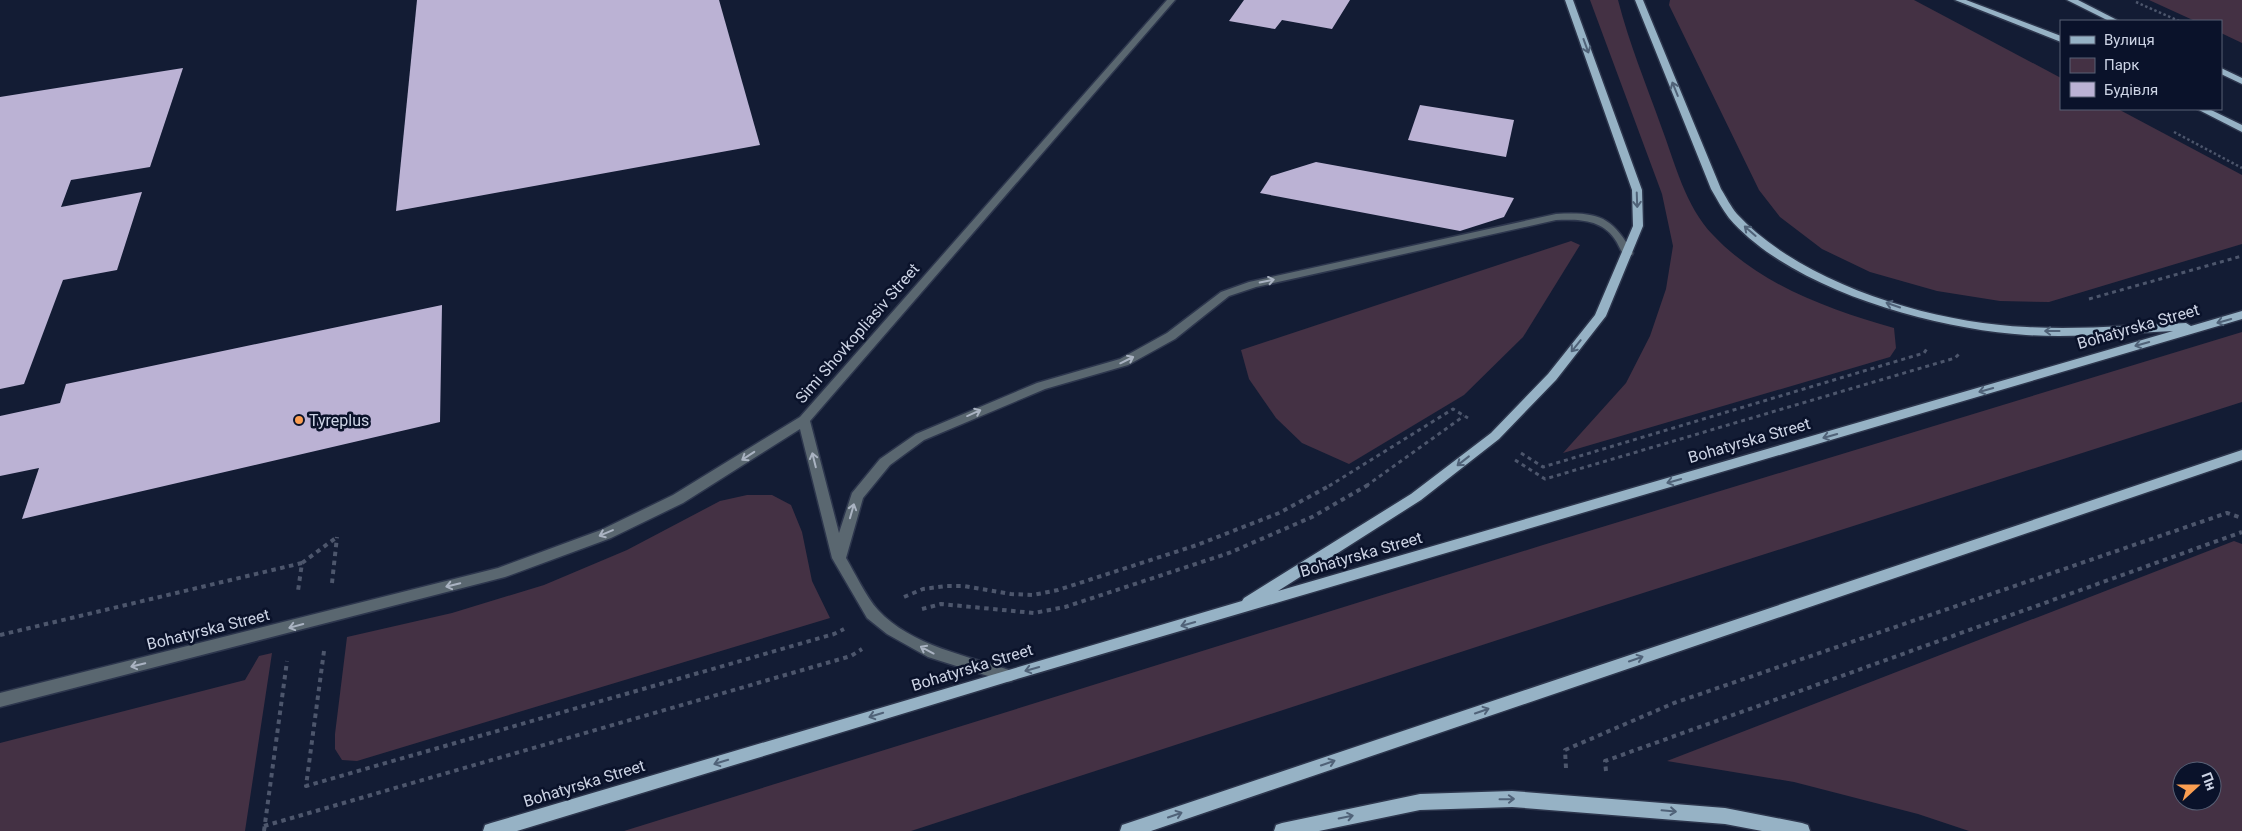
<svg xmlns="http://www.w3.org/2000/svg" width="2242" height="831" font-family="Roboto,sans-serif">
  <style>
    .green { fill: #443144; fill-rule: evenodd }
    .building { fill: #bbb2d4 }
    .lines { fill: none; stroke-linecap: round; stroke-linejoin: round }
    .minor-casing { stroke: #2d364d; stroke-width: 3 }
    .major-casing { stroke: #2d364d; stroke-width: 3 }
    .path-far2 { stroke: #4d566c; stroke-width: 2.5; stroke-dasharray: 2.5 2.5; stroke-linecap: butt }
    .path-far1 { stroke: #4d566c; stroke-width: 3; stroke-dasharray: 4 4; stroke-linecap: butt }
    .path { stroke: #4d566c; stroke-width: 4; stroke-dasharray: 4.5 4.5; stroke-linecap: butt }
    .minor { fill: #5a6770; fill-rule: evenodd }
    .major { fill: #96b2c5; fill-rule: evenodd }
    .oneway { stroke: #506278 }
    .oneway2 { stroke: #aab3c2 }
    .poi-dot { fill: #fb9e51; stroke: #0a122a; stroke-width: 2 }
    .labels { text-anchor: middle; stroke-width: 5; stroke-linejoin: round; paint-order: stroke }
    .street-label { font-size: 16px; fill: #cdd4e5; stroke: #0a122a }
    .poi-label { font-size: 16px; fill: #cdd4e5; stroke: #0a122a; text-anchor: start }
  </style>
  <rect width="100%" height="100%" fill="#131c34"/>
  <g class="green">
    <path d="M 1590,0 L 1618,0 C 1629,43 1646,84 1661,126 C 1675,163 1685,206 1713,235 C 1760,285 1830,310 1894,328 L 1896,348 L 1890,357 L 1563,453 L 1626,383 L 1650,336 L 1666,289 L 1673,246 L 1662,194 Z"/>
    <polygon points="1670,0 1914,0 2061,78 2061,109 2118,109 2242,175 2242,244 2049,302 2000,301 1937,291 1870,272 1822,249 1780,217 1759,190 1669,5"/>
    <polygon points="2149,0 2242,0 2242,43 2221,33 2221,21 2195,21"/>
    <polygon points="1571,241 1580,245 1523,337 1464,395 1349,464 1302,443 1276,418 1249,379 1241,350"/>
    <polygon points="2242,332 2242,402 1593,609 911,831 624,831 1543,545"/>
    <polygon points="747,495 772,495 791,505 802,532 812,581 830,618 357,761 342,760 335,749 335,734 347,637 452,613 544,585 627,550 720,501"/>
    <path d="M 2234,541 L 2242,544 L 2242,831 L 1969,831 L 1918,814 L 1794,782 L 1667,761 ZM 2182,771 L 2212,771 L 2212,801 L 2182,801 Z"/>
    <polygon points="272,653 245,831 0,831 0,743 245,680 259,656"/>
  </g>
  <g class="building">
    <polygon points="417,0 719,0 760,145 396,211"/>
    <polygon points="1244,0 1350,0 1332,29 1282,20 1275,29 1229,21"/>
    <polygon points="183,68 150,167 71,180 61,207 142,192 117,270 63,280 24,384 0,389 0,97"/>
    <polygon points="1420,105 1514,120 1506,157 1408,140"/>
    <polygon points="1316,162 1514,198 1504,217 1460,231 1260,193 1271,176"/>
    <polygon points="442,305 440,422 22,519 39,468 0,476 0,416 60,403 66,384"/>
  </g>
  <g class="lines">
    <defs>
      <path id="minor" d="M 1167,0 L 1175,0 L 810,421 L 839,533 L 852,493 L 880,459 L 916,434 L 1037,383 L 1120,359 L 1167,333 L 1221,292 L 1249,282 L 1556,214 C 1599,212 1611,216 1633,253 L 1632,255 L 1624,255 C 1620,250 1618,243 1614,238 C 1601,219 1577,219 1556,220 L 1256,287 L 1229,296 L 1175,339 L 1128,365 L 1045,389 L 924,440 L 890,465 L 863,498 L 846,558 C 855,573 866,597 878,610 C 911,646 969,656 1012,671 L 1015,676 L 1012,681 L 1007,682 L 928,657 L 887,634 L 867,618 L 832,558 L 800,429 L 683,503 L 611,538 L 505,577 L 0,707 L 0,693 L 498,568 L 601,530 L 673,495 L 800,417 Z"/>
      <g id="major">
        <path d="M 1565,0 L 1573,0 L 1642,190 L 1643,226 L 1606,316 L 1556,380 L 1499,439 L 1421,500 L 1278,591 L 2173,331 C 2124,333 2075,338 2026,335 C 1934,329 1791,290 1729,218 C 1722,209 1717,199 1711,189 L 1635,0 L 1643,0 L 1721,189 C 1726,197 1731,207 1737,214 C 1803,285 1933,323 2027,327 C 2080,330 2133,325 2186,323 L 2191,326 L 2242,311 L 2242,319 L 1007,682 L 517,831 L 483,831 L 485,825 L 491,823 L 1242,601 L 1244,598 L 1411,494 L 1491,433 L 1548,374 L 1595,315 L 1633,226 L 1632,190 Z"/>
        <polygon points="1955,0 1966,0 2061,36 2061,42"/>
        <polygon points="2067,0 2078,0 2119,21 2109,21"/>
        <polygon points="2221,68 2242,78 2242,84 2221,74"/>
        <polygon points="2197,109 2209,109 2242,125 2242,132"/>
        <polygon points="2242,450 2242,460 1151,831 1120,831 1122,825 1128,823"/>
        <polygon points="1512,791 1725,808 1802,823 1808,825 1810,831 1762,831 1725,824 1512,807 1420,810 1319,831 1274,831 1276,825 1282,823 1420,794"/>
      </g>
    </defs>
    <use href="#minor" class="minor-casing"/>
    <use href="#major" class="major-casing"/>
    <g class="path-far2">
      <polyline points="2136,2 2179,21"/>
      <polyline points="2174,132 2242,168"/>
    </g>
    <g class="path-far1">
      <polyline points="2089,299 2242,256"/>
      <polyline points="1521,453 1543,467 1924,353 1928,347"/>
      <polyline points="1515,460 1545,479 1955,358 1959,354"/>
      <polyline points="1329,486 1453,409 1468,418"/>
      <polyline points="1366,486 1464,416"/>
    </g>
    <g class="path">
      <polyline points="302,563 337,537"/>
      <polyline points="332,583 337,537"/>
      <polyline points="904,597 923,589 946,586 964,586 1011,594 1033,595 1058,590 1197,545 1279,513 1331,485"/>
      <polyline points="922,609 941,604 1034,613 1065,607 1229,553 1312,517 1368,485"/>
      <polyline points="0,635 302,563 298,591"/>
      <polyline points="324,651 306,786 834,634 844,629"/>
      <polyline points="1566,768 1565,750 1674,703 2227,513 2242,518"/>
      <polyline points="1606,771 1605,761 2242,532"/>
      <polyline points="264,826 851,656 862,649"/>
      <polyline points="264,831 287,661"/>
    </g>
    <use href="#minor" class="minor"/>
    <use href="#major" class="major"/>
  </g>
  <defs><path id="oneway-shaft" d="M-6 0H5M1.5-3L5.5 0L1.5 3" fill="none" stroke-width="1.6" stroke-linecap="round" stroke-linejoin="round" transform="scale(1.25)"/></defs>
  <g class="oneway">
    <use href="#oneway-shaft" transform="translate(1586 46) rotate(70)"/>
    <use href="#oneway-shaft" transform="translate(1675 89) rotate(-112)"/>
    <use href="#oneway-shaft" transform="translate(1637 200) rotate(88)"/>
    <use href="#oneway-shaft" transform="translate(1750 231) rotate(-139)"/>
    <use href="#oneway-shaft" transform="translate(1893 305) rotate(-161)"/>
    <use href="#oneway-shaft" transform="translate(2224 321) rotate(164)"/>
    <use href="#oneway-shaft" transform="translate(2052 331) rotate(180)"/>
    <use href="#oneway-shaft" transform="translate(2142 344) rotate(164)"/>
    <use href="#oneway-shaft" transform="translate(1576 346) rotate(129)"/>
    <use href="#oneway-shaft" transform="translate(1986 390) rotate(164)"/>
    <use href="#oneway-shaft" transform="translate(1830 436) rotate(164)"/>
    <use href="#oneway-shaft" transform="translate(1463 461) rotate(142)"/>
    <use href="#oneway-shaft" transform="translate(1674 481) rotate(164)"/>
    <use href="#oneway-shaft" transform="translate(1188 624) rotate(164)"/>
    <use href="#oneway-shaft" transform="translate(1636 659) rotate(-19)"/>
    <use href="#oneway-shaft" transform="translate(1032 669) rotate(164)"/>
    <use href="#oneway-shaft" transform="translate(1482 711) rotate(-19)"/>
    <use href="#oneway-shaft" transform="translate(876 715) rotate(163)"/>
    <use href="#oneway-shaft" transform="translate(721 762) rotate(163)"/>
    <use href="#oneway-shaft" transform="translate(1328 763) rotate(-19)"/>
    <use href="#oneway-shaft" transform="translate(1507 799) rotate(-1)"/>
    <use href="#oneway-shaft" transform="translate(1669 811) rotate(5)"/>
    <use href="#oneway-shaft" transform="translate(1175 815) rotate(-19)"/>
    <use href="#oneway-shaft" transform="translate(1346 817) rotate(-12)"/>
  </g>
  <g class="oneway2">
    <use href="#oneway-shaft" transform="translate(1267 281) rotate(-12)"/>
    <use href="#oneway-shaft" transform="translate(1127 360) rotate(-26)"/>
    <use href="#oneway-shaft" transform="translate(974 413) rotate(-24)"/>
    <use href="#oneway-shaft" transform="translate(748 456) rotate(147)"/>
    <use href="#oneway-shaft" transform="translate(814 460) rotate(-104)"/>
    <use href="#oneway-shaft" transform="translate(852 511) rotate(-74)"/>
    <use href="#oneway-shaft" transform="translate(606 533) rotate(157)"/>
    <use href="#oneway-shaft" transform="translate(453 585) rotate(166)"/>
    <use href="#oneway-shaft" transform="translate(296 626) rotate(165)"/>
    <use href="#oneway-shaft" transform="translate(927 650) rotate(-152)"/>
    <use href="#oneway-shaft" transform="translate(138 665) rotate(166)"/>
  </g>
  <circle class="poi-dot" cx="299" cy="420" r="5"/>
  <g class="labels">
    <g class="street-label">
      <text transform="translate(2138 326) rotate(-16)" y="6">Bohatyrska Street</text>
      <text transform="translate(857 333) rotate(-49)" y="6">Simi Shovkopliasiv Street</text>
      <text transform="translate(1749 440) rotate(-16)" y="6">Bohatyrska Street</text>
      <text transform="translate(1361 554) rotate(-16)" y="6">Bohatyrska Street</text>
      <text transform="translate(208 629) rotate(-14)" y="6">Bohatyrska Street</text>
      <text transform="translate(972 667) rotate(-17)" y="6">Bohatyrska Street</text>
      <text transform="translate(584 783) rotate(-17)" y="6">Bohatyrska Street</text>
    </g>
    <g class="poi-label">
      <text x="309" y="426">Tyreplus</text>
    </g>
  </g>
  <rect x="2060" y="20" width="162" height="90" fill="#0a122a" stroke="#586075"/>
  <rect x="2070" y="36" width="25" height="8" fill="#96b2c5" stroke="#586075"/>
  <text x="2104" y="45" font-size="15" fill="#cdd4e5">Вулиця</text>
  <rect x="2070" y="58" width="25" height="15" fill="#443144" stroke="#586075"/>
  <text x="2104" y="70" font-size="15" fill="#cdd4e5">Парк</text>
  <rect x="2070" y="82" width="25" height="15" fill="#bbb2d4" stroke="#586075"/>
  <text x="2104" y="95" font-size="15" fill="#cdd4e5">Будівля</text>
  <g transform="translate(2197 786) rotate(69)"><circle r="24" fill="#0a122a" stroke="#586075"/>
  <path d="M0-4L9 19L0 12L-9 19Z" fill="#fb9e51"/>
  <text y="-8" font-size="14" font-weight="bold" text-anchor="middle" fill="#cdd4e5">Пн</text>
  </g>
</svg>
